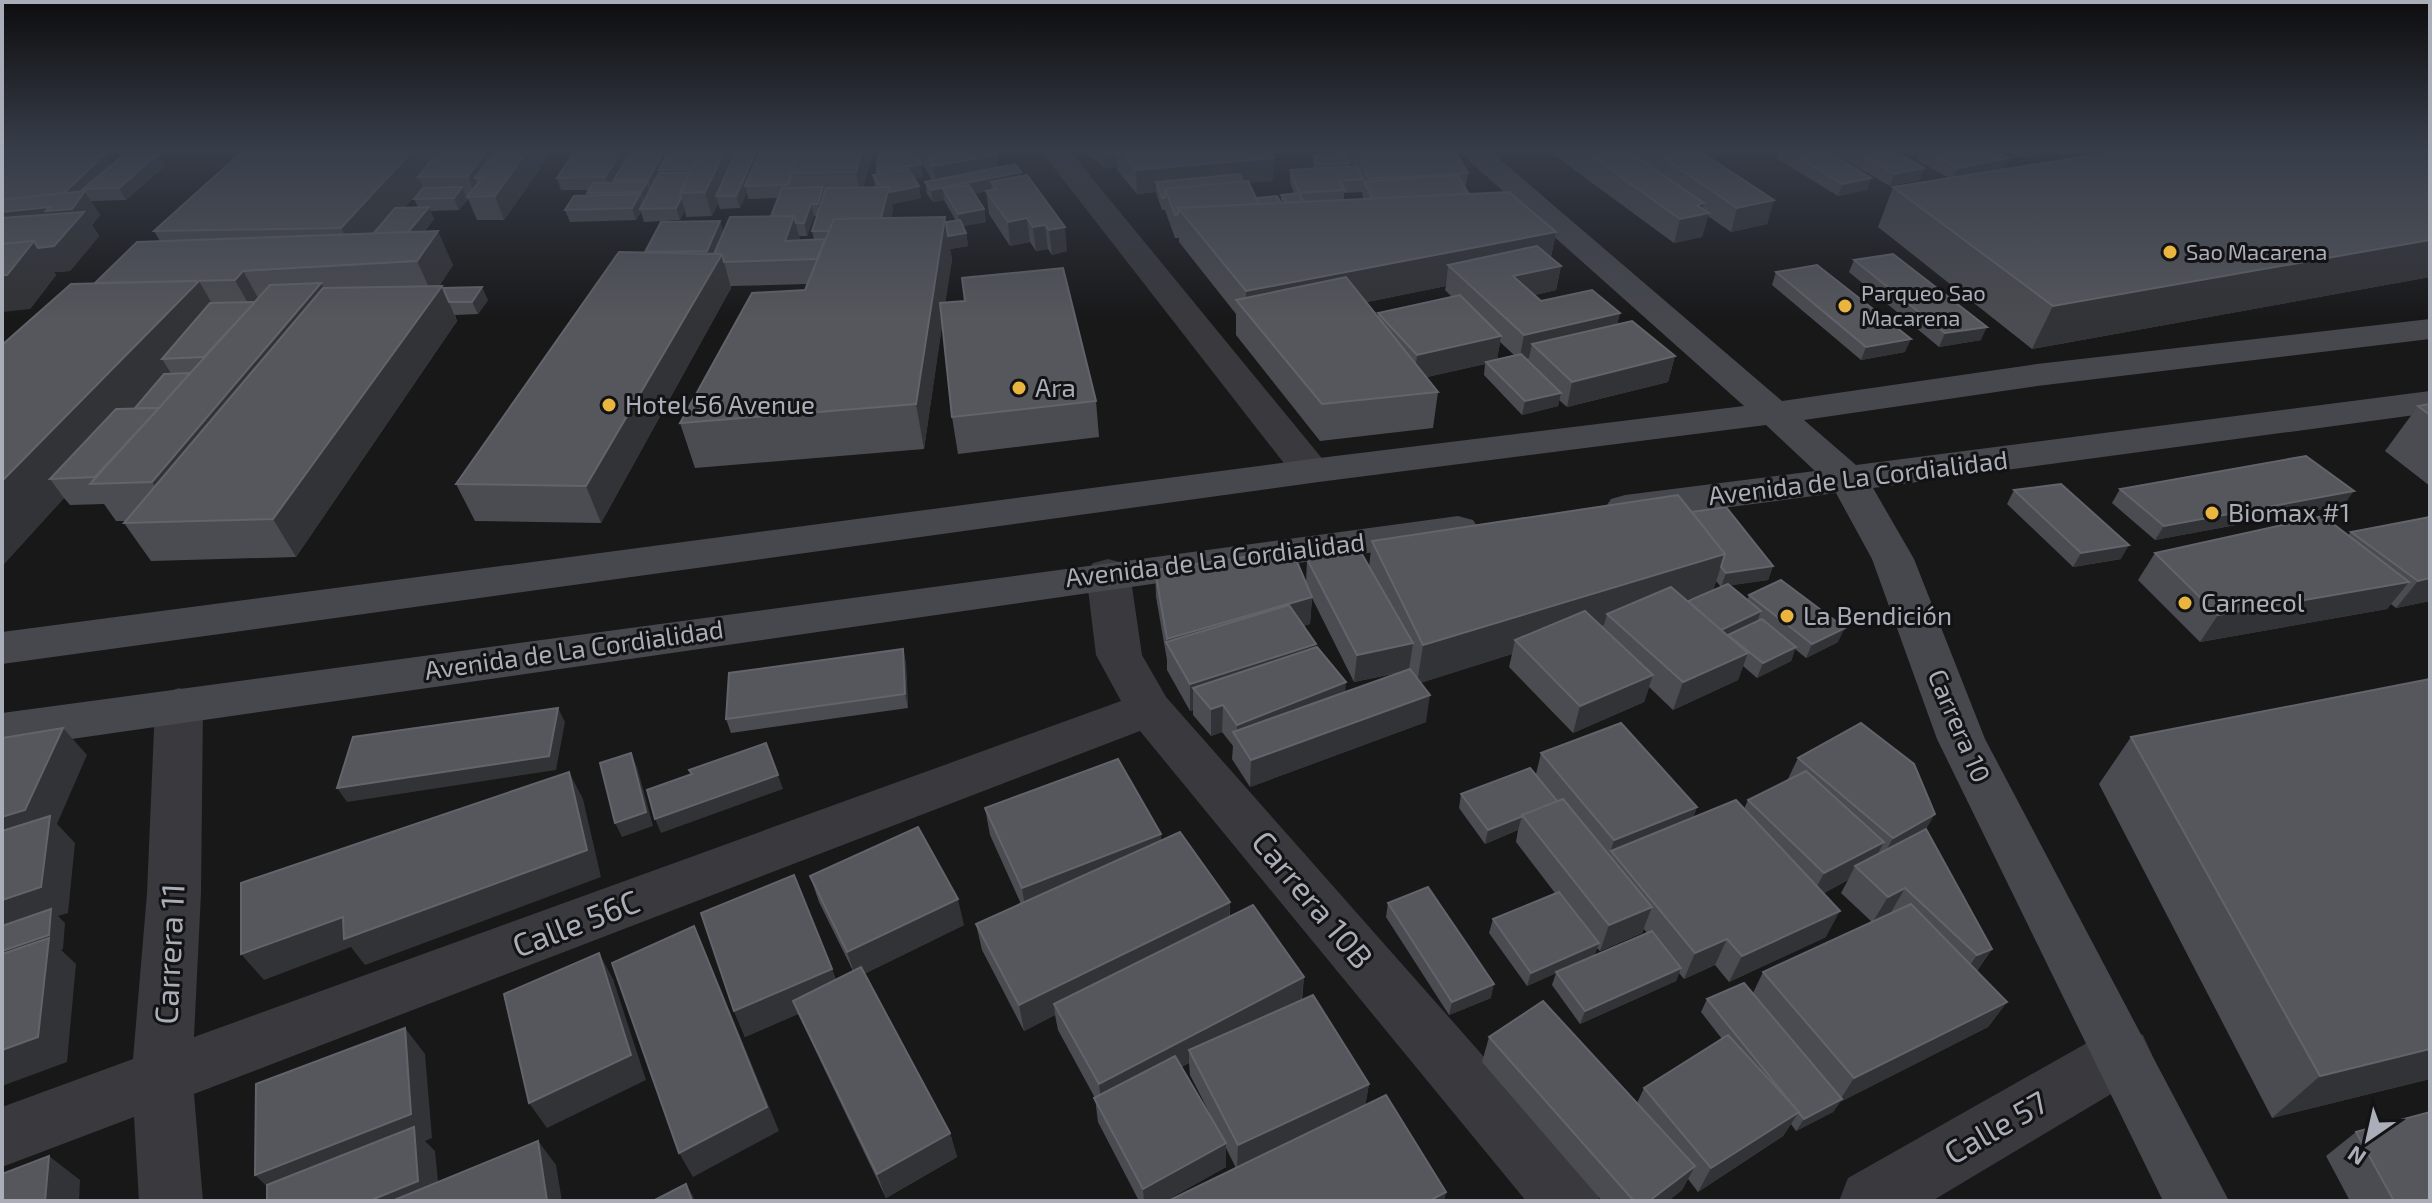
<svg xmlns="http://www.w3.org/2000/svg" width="2432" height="1203" font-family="'Exo 2',sans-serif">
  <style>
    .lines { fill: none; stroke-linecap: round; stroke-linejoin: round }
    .street { fill: #39393e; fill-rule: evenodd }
    .secondary { fill: #47484e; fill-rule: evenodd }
    .wall { fill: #4b4c51; fill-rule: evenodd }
    .shaded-wall { fill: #323336 }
    .building { fill: #55575c; stroke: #63646b; stroke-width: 2 }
    .poi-dot { fill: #eab53f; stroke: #131214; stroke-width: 3 }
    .labels { text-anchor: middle; stroke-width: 6; stroke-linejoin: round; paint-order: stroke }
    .far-poi-label { font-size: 22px; fill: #aaaeb9; stroke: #131214; text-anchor: start }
    .poi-label { font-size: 26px; fill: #aaaeb9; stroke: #131214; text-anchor: start }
    .street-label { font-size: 26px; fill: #aaaeb9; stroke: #131214 }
    .near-street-label { font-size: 32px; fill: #aaaeb9; stroke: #131214 }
  </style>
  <rect width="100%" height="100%" fill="#181819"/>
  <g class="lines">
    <g class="street">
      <polygon points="1040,150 1069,150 1325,462 1331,471 1325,480 1311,483 1297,480"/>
      <polygon points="1108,559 1123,563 1130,573 1142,655 1166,697 1591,1178 1600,1201 1526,1201 1140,731 194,1094 203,1201 139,1201 134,1117 2,1167 2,1107 133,1059 147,893 155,706 162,694 179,688 196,694 203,706 201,893 194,1037 1121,701 1096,655 1086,573 1093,563"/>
      <polygon points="2122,1027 2143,1035 2152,1055 2143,1075 1932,1201 1839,1201 1848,1178 2101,1035"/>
    </g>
    <g class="secondary">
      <polygon points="1457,150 1489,150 1782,401 2037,364 2430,319 2430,339 2037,386 1804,420 1856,465 2430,391 2430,413 1873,488 1914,559 1985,739 2229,1201 2163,1201 1937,739 1872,559 1836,493 1625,521 1611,517 1605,508 1611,499 1625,495 1815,471 1766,425 1311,483 2,664 2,632 1311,459 1744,406"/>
      <polygon points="1458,516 1473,520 1479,529 1473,538 2,749 2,713"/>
    </g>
  </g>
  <g class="wall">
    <path d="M 244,150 L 550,155 L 504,220 L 477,220 L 468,199 L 459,210 L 430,211 L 434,219 L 424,232 L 453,265 L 439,286 L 488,300 L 478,314 L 455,315 L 457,321 L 296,557 L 151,561 L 124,523 L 126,521 L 116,521 L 104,504 L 70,505 L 64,498 L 2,566 L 2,345 L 160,241 L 154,231 ZM 423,187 L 414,199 L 418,207 L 405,207 Z"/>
    <path d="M 575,150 L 627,150 L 629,155 L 761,150 L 871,150 L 872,155 L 863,188 L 875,187 L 873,175 L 921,164 L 923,176 L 914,178 L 921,198 L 892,204 L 893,210 L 891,218 L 945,217 L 946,222 L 956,221 L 944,200 L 933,202 L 927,194 L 925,182 L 932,180 L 917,155 L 917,150 L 993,150 L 998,167 L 1021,172 L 1021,176 L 1067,251 L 1052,255 L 1048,249 L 1036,251 L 1030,242 L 1010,246 L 989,214 L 986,191 L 974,194 L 984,209 L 986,222 L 963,226 L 966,233 L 968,246 L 950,249 L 952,259 L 945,302 L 1096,401 L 1099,437 L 958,454 L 952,417 L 942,324 L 924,449 L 695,468 L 680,423 L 805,290 L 807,284 L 731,286 L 731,288 L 601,523 L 475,521 L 456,484 L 645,252 L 720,221 L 723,232 L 771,216 L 778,198 L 748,199 L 747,192 L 740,208 L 720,209 L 718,203 L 712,216 L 686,217 L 685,210 L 680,220 L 644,222 L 641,212 L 636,220 L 570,222 L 565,210 L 588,195 L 587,193 L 589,190 L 561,190 L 557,178 ZM 814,216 L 817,216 L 812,231 L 814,240 L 800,240 L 799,236 L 807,236 Z"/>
    <path d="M 1270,150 L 1274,158 L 1273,181 L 1248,183 L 1256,198 L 1281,203 L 1281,195 L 1294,193 L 1290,182 L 1290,170 L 1313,168 L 1313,155 L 1350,163 L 1349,167 L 1354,166 L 1347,153 L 1347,150 L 1454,150 L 1468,173 L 1465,188 L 1469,194 L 1556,232 L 1551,257 L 1561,266 L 1556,290 L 1535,295 L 1541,301 L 1620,313 L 1617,324 L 1675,356 L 1668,382 L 1567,407 L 1559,400 L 1558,406 L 1522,415 L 1484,375 L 1485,364 L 1427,377 L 1438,392 L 1433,428 L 1320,441 L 1236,335 L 1236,314 L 1179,242 L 1179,238 L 1175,238 L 1165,210 L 1162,210 L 1156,192 L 1137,194 L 1117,170 L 1117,166 L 1105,168 L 1084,151 ZM 1362,192 L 1363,199 L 1344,200 L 1344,193 ZM 1446,286 L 1445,290 L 1452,297 L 1378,313 L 1378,316 L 1367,302 ZM 1500,342 L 1514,355 L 1497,359 Z"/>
    <polygon points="1547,150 1698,150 1774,200 1767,224 1731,232 1708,216 1702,237 1674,243"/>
    <polygon points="1778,150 1825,150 1867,190 1838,196 1776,158"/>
    <polygon points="1893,150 1920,180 1890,186 1829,151"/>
    <polygon points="1920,150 1995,150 2008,158 2003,170 2430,150 2430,277 2032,349 1878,227 1893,187 1949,178 1917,160"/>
    <polygon points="2007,150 2050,150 2049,152 2022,158"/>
    <polygon points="158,154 165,166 126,200 91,201 100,215 92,225 99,236 70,271 54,272 56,275 30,309 2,155 112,166"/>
    <polygon points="1854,260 1981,340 1939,347 1849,272"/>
    <polygon points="1776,272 1905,352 1861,360 1772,285"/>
    <polygon points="2430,404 2430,486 2385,451 2418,406"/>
    <polygon points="2120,489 2344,505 2155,540 2112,503"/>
    <polygon points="2014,490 2121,559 2073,567 2007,504"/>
    <path d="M 1692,512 L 1773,566 L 1768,580 L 1730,585 L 1747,600 L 1749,595 L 1838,642 L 1806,658 L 1795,649 L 1791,661 L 1757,678 L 1743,666 L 1738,680 L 1673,710 L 1649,687 L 1644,702 L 1573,733 L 1509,667 L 1512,654 L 1420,683 L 1426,722 L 1250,787 L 1232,759 L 1233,746 L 1222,732 L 1211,736 L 1193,715 L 1193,710 L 1190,711 L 1167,670 L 1167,660 L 1156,597 L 1155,570 L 1306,583 L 1307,559 L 1369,567 L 1372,541 ZM 1716,581 L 1721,587 L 1713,590 ZM 1706,593 L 1688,601 L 1686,600 L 1688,599 ZM 1312,598 L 1354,682 L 1407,671 L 1345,692 L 1303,626 L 1310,624 Z"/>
    <polygon points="2430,517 2430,601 2396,608 2391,604 2387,609 2200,642 2138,580 2155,553 2348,535 2351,532"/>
    <polygon points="903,649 906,664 908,708 731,733 726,719"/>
    <polygon points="2131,737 2430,1079 2272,1118 2099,784"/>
    <path d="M 1541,753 L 1697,807 L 1693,817 L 1744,809 L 1748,800 L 1787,781 L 1798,758 L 1926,830 L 1992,949 L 1977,971 L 2007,1002 L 1988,1027 L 1840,1102 L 1833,1112 L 1796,1131 L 1791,1124 L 1783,1136 L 1698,1192 L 1688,1179 L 1682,1190 L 1668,1201 L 1602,1201 L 1482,1062 L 1489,1037 L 1637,1103 L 1644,1088 L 1722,1039 L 1701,1012 L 1707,999 L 1753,993 L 1763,972 L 1872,922 L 1841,893 L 1848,880 L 1824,893 L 1826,937 L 1729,982 L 1715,965 L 1684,979 L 1679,973 L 1676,981 L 1580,1024 L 1552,985 L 1556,973 L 1527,986 L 1489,933 L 1493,919 L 1555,893 L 1516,842 L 1518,830 L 1485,844 L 1459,808 L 1461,794 L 1536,774 ZM 1644,929 L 1647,933 L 1594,956 L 1597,948 L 1600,951 L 1642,933 Z"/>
    <path d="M 985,808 L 1161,834 L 1161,840 L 1230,902 L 1230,917 L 1304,977 L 1302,1000 L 1369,1084 L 1365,1105 L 1446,1192 L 1444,1201 L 1168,1201 L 1236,1168 L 1226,1148 L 1226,1167 L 1165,1201 L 1139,1201 L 1098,1122 L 1095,1098 L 1058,1030 L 1055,1015 L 1024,1031 L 982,950 L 976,924 L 1021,904 L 990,835 ZM 1189,1063 L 1190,1075 L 1210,1114 L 1181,1067 Z"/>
    <polygon points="810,876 964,925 864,974 950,1133 957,1157 886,1198 798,1014 745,1037 734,1011 832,969 836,980 853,971 819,902"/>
    <polygon points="1388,903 1491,998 1449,1015 1386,917"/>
    <polygon points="2356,1132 2430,1201 2350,1201 2326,1156"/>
  </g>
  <g class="shaded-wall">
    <polygon points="413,150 440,150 418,177 423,187 357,262 341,228"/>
    <polygon points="488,150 496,150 482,178 475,178 481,194 476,197 468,176"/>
    <polygon points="528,150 548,150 550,155 504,220 495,196"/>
    <polygon points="622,150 627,150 629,156 609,189 605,177"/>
    <polygon points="665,150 668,150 670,158 659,170 661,176 652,192 648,180"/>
    <polygon points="725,150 742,150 716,196 718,203 712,216 705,192"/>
    <polygon points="757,150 761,150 745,186 747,192 740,208 736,196"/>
    <polygon points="862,150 871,150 872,155 861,195 856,172"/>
    <polygon points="2025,150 2050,150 2049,152 2022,158"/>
    <polygon points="105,154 112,166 83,189 100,215 92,225 99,236 70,271 54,272 56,275 30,309 2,312 2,251 34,241 64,235 2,237 2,209"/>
    <polygon points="158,154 165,166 126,200 119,188"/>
    <polygon points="1117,154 1117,166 1105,168 1104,156"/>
    <polygon points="997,155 999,176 1021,172 1022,184 991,182 992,190 949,199 943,189 944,200 933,202 931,190 937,189 933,166"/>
    <polygon points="1274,158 1273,181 1159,191 1156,182 1156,192 1137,194 1136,170"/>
    <polygon points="2008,158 2003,170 1953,180 1958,168"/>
    <polygon points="921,164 923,176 880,184 877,172"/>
    <polygon points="1924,168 1920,180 1890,186 1894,174"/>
    <polygon points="1871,178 1867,190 1838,196 1842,184"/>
    <polygon points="647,182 651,194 645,204 641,192"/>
    <polygon points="919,186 921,198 892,204 893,210 882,254 878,230 889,187"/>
    <polygon points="462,187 467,199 459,210 454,198"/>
    <polygon points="823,187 826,199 820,216 818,204"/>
    <polygon points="640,194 644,206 640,209 641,212 636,220 632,208"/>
    <polygon points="681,198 685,210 680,220 676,208"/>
    <polygon points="1774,200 1767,224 1731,232 1737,208"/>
    <polygon points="1704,203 1700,215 1709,213 1702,237 1674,243 1680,219 1697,205"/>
    <polygon points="811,204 814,216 807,236 804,223"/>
    <polygon points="429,207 434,219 401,260 396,247"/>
    <polygon points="984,209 986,222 960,227 958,214"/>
    <polygon points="794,216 800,240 785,241"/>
    <polygon points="945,217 948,236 966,233 968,246 950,249 952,259 924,449 916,404"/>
    <polygon points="1027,218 1030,242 1010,246 1008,222"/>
    <polygon points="720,221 724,233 710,264 707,251"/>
    <polygon points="1045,225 1048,249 1036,251 1033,227"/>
    <polygon points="1065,227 1067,251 1052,255 1049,230"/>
    <polygon points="438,231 453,265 433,296 417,261"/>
    <polygon points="1556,232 1549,266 1448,265 1446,286 1256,324 1246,312 1246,291"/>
    <polygon points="2430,240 2430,277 2032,349 2053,306"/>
    <polygon points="722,254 731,288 601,523 586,486"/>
    <polygon points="1561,266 1556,290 1509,301 1513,276"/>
    <polygon points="243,271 261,303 253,312 235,280"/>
    <polygon points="199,281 224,324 162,359 174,378 50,479 64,498 2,566 2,481"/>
    <polygon points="321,283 339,318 177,519 152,482"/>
    <polygon points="442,286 457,321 296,557 273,519"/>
    <polygon points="482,287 488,300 478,314 472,302"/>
    <polygon points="1620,313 1614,338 1532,344 1529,358 1519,361 1524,335"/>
    <polygon points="1987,327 1981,340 1939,347 1945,333"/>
    <polygon points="1501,336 1497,361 1486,362 1485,364 1414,380 1417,355"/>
    <polygon points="1911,339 1905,352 1861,360 1866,347"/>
    <polygon points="1675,356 1668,382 1567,407 1572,382"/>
    <polygon points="1561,393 1558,406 1522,415 1525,401"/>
    <polygon points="2354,491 2344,505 2155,540 2164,526"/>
    <polygon points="2129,545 2121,559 2073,567 2081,553"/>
    <polygon points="1725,554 1713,591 1616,622 1607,614 1604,625 1525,650 1515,640 1512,654 1417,684 1423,645"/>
    <polygon points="1773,566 1768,580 1721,587 1726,573"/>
    <polygon points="2430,578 2430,601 2396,608 2418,581"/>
    <polygon points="2409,582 2387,609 2200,642 2218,615"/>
    <polygon points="1312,597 1310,624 1178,663 1167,644 1167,639"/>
    <polygon points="1761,611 1756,625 1731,637 1719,631"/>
    <polygon points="1845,628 1838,642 1806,658 1812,644"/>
    <polygon points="1413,643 1409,670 1354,682 1357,655"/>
    <polygon points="1316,644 1314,671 1193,688 1193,710 1190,711 1190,684"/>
    <polygon points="1796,647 1791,661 1757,678 1763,663"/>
    <polygon points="903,649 906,664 908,708 905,694"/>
    <polygon points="1748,653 1738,680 1673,710 1683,682"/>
    <polygon points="1653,675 1644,702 1573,733 1580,706"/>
    <polygon points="1346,682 1344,709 1237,738 1237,725"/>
    <polygon points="1430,695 1426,722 1250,787 1251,760"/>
    <polygon points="1223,705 1222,732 1211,736 1211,709"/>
    <polygon points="558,708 565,722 556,770 347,802 337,788"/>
    <polygon points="63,728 87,755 57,824 75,843 68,913 58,916 65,923 63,949 61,950 76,964 67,1062 2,1086 2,817"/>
    <polygon points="631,753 637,767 653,826 622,837 615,823"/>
    <polygon points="569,772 583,799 601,877 365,965 351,947 264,980 241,954"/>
    <polygon points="778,775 783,789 661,833 655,819"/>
    <polygon points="1697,807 1687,834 1611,851 1606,867 1614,840"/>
    <polygon points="1935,814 1919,841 1878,865 1893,838"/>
    <polygon points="1522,816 1518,830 1485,844 1488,830"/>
    <polygon points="1161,834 1162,860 1026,914 1022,888"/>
    <polygon points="1884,842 1870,869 1855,866 1848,880 1810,900 1824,873"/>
    <polygon points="1905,888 1890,914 1872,923 1888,897"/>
    <polygon points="958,899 964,925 856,978 847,952"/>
    <polygon points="1230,902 1229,928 1054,1004 1055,1015 1024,1031 1019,1005"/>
    <polygon points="1652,907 1642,933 1600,951 1609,925"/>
    <polygon points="1840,911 1826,937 1729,982 1742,956"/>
    <polygon points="694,926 706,953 779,1131 693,1177 679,1153"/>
    <polygon points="1727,939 1715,965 1684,979 1695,953"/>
    <polygon points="1599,943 1594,957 1527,986 1531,973"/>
    <polygon points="1992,949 1974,975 1959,981 1977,955"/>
    <polygon points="599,953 613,979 646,1080 547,1128 529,1103"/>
    <polygon points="1681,968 1676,981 1580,1024 1585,1011"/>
    <polygon points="832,969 841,995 793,1001 798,1014 745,1037 734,1011"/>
    <polygon points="1304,977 1301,1003 1189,1050 1189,1063 1102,1109 1099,1084"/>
    <polygon points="1494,984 1491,998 1449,1015 1452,1002"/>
    <polygon points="2007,1002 1988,1027 1840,1102 1833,1112 1796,1131 1804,1119 1840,1100 1854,1078"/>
    <polygon points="405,1028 425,1054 432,1138 425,1141 435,1151 440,1201 280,1199 255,1175"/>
    <polygon points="2430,1049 2430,1079 2272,1118 2320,1076"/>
    <polygon points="1369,1084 1365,1108 1237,1169 1238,1145"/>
    <polygon points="1799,1112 1783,1136 1698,1192 1711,1168"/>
    <polygon points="950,1133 957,1157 886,1198 877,1174"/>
    <polygon points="538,1141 556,1165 562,1201 547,1201"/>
    <polygon points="1226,1143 1226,1167 1165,1201 1144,1201 1143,1189"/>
    <polygon points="49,1156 80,1180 79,1201 45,1201"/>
    <polygon points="1695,1166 1682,1190 1668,1201 1649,1201"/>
    <polygon points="686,1184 693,1196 695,1201 692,1201"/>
    <polygon points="1446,1192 1444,1201 1429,1201"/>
  </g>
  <g class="building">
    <polygon points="244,150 413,150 341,228 154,231"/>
    <polygon points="440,150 488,150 468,176 418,177"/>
    <polygon points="496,150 528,150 495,196 467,197 482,178 475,178"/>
    <polygon points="575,150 622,150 605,177 557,178"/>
    <polygon points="632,150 665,150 648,180 614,180"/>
    <polygon points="670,150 701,150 692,169 659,170"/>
    <polygon points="701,150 725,150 705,192 680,193"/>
    <polygon points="737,150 757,150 736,196 716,196"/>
    <polygon points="761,150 799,150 790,173 791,178 788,185 745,186"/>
    <polygon points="799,150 862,150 856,172 790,173"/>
    <polygon points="878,150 913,150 921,164 877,172"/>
    <polygon points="924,150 993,150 997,155 933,166"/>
    <polygon points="1097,150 1116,150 1117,154 1104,156"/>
    <polygon points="1119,150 1270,150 1274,158 1136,170"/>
    <polygon points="1359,150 1385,150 1360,152"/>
    <polygon points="1439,150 1454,150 1468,173 1369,179 1358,155"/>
    <polygon points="1583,150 1626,150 1704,203 1697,205 1709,213 1680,219"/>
    <polygon points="1652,150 1698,150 1774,200 1737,208"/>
    <polygon points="1786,150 1825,150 1871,178 1842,184"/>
    <polygon points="1853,150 1893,150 1924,168 1894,174"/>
    <polygon points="1925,150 1995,150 2008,158 1958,168"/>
    <polygon points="2126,150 2430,150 2430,240 2053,306 1893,187"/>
    <polygon points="1346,153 1350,163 1317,164 1313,155"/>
    <polygon points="105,154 64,193 2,200 2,155"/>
    <polygon points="158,154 119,188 83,189 124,155"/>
    <polygon points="1015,164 1021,172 931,190 925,182"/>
    <polygon points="1357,166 1363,179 1340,181 1345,190 1299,193 1304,202 1286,203 1281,195 1299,193 1290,170"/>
    <polygon points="908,169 919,186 890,192 889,187 880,187 873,175"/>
    <polygon points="659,173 690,173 680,193 681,198 676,208 640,209"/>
    <polygon points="1240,174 1243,182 1165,189 1165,198 1162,198 1156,182"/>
    <polygon points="1027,175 1065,227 1049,230 1045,225 1033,227 1027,218 1008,222 986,191 996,189 991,182"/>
    <polygon points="1457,175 1469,194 1373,199 1364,182"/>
    <polygon points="1248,181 1259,204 1178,208 1178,214 1175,215 1165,189"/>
    <polygon points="647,182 641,192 587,193 593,183"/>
    <polygon points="969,185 984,209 958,214 943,189"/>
    <polygon points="462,187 454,198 414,199 423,188"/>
    <polygon points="823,187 818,204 811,204 804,223 796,223 794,216 771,216 782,188"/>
    <polygon points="889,187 881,218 834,219 829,231 812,231 826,188"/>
    <polygon points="85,191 72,209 46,211 50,207 2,212 2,200"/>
    <polygon points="1509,192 1556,232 1246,291 1178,208"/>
    <polygon points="640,194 632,208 565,210 574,196"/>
    <polygon points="1277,196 1281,203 1259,204 1256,198"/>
    <polygon points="429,207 408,232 373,234 395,208"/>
    <polygon points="84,212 54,246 38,248 34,241 2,244 2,218"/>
    <polygon points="794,216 785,241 825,239 817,259 724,262 722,254 714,254 730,217"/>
    <polygon points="945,217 916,404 680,423 752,293 805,290 834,219"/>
    <polygon points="960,220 966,233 948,236 946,222"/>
    <polygon points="720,221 707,251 645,252 661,222"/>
    <polygon points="438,231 417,261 243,271 235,280 95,283 137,242"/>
    <polygon points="34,241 7,275 2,275 2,244"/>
    <polygon points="1537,246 1561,266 1513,276 1541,301 1592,290 1620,313 1524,335 1448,265"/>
    <polygon points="619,252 722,254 586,486 456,484"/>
    <polygon points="1893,254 1987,327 1945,333 1854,260"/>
    <polygon points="1817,265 1911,339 1866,347 1776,272"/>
    <polygon points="1063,268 1096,401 952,417 940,303 965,301 962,278"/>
    <polygon points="1346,277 1438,392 1322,404 1236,300"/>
    <polygon points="199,281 2,481 2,345 71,284"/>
    <polygon points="321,283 152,482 90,484 270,285"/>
    <polygon points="442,286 273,519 124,523 323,288"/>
    <polygon points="482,287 472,302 449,302 443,288"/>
    <polygon points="1460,295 1501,336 1417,355 1378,313"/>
    <polygon points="255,302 204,357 162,359 210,303"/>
    <polygon points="1632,321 1675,356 1572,382 1532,344"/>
    <polygon points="1521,354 1561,393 1525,401 1486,362"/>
    <polygon points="190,373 159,408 135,408 164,374"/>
    <polygon points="2430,404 2430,415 2418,406"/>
    <polygon points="159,408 95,477 50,479 116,409"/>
    <polygon points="2306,456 2354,491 2164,526 2120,489"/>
    <polygon points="2061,484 2129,545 2081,553 2014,490"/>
    <polygon points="1678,495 1725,554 1423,645 1372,541"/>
    <polygon points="1726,507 1773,566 1726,573 1721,567 1725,554 1692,512"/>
    <polygon points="2323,516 2409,582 2218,615 2155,553"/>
    <polygon points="2430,517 2430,578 2418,581 2351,532"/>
    <polygon points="1359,549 1413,643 1357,655 1307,559"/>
    <polygon points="1292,550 1312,597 1167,639 1155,570"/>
    <polygon points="1781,580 1845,628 1812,644 1749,595"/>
    <polygon points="1728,584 1761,611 1721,630 1688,601"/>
    <polygon points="1671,587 1748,653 1683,682 1607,614"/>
    <polygon points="1289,605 1316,644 1190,684 1166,642"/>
    <polygon points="1585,611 1653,675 1580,706 1515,640"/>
    <polygon points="1762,619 1796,647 1763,663 1728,635"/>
    <polygon points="1317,647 1346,682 1237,725 1223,705 1211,709 1193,688"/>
    <polygon points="903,649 905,694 726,719 729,673"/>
    <polygon points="1410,669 1430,695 1251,760 1233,732"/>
    <polygon points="2430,679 2430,1049 2320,1076 2131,737"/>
    <polygon points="558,708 549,756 337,788 353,737"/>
    <polygon points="1621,723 1697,807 1614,840 1541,753"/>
    <polygon points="1861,723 1914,764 1935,814 1893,838 1798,758"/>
    <polygon points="63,728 25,810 2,817 2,738"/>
    <polygon points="766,743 778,775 655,819 647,790 692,774 689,770"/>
    <polygon points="631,753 646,812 615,823 600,763"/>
    <polygon points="1118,759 1161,834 1022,888 985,808"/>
    <polygon points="1530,768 1558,802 1488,830 1461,794"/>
    <polygon points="1806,771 1884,842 1824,873 1748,800"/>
    <polygon points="569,772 587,850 344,939 343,917 241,954 241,883"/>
    <polygon points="1563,799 1652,907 1609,925 1522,815"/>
    <polygon points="1736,800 1840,911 1742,956 1727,939 1695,953 1611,851"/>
    <polygon points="50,816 41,887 2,900 2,831"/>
    <polygon points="918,827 958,899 847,952 810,876"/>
    <polygon points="1926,829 1992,949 1977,955 1905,888 1888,897 1855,866"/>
    <polygon points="1180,832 1230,902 1019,1005 976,924"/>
    <polygon points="794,875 832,969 734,1011 701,913"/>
    <polygon points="1428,887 1494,984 1452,1002 1388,903"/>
    <polygon points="1559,892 1599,943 1531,973 1493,919"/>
    <polygon points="1911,904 2007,1002 1854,1078 1763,972"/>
    <polygon points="1253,905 1304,977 1099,1084 1054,1004"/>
    <polygon points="51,909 49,935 2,951 2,926"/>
    <polygon points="694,926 767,1107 679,1153 612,963"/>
    <polygon points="1652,931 1681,968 1585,1011 1556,972"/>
    <polygon points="49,938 38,1037 2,1050 2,954"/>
    <polygon points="599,953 631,1055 529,1103 504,994"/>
    <polygon points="861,967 950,1133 877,1174 793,1001"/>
    <polygon points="1744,983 1842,1099 1804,1119 1707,999"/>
    <polygon points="1313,995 1369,1084 1238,1145 1189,1050"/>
    <polygon points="1543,1001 1695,1166 1649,1201 1634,1201 1489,1037"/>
    <polygon points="405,1028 411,1114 255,1175 256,1084"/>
    <polygon points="1728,1035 1799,1112 1711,1168 1644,1088"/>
    <polygon points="1175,1056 1226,1143 1143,1189 1094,1098"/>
    <polygon points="1386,1095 1446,1192 1429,1201 1168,1201"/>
    <polygon points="2430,1112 2430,1201 2394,1201 2356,1132"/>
    <polygon points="414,1127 418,1181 369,1201 267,1201 267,1185"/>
    <polygon points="538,1141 547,1201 392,1201"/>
    <polygon points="49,1156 45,1201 2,1201 2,1174"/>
    <polygon points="686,1184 692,1201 653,1201"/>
  </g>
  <linearGradient id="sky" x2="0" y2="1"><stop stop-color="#0d0d0e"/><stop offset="0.47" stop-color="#373d49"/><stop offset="1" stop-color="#373d49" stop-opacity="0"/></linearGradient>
  <rect width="2432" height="319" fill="url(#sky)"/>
  <g class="poi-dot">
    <circle cx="2170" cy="252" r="8"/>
    <circle cx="1845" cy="306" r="8"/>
    <circle cx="1019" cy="388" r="8"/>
    <circle cx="609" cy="405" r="8"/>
    <circle cx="2212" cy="513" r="8"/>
    <circle cx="2185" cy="603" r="8"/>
    <circle cx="1787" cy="616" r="8"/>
  </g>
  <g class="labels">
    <g class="far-poi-label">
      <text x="2186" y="260">Sao Macarena</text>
      <text x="1861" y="301">Parqueo Sao<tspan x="1861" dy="25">Macarena</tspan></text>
    </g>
    <g class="poi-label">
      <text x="1035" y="397">Ara</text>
      <text x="625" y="414">Hotel 56 Avenue</text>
      <text x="2228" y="522">Biomax #1</text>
      <text x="2201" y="612">Carnecol</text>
      <text x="1803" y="625">La Bendición</text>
    </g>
    <g class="street-label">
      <text transform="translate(1858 478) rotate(-7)" y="9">Avenida de La Cordialidad</text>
      <text transform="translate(1215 560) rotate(-7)" y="9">Avenida de La Cordialidad</text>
      <text transform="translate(574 650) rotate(-8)" y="9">Avenida de La Cordialidad</text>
      <text transform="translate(1959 726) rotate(67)" y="9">Carrera 10</text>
    </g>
    <g class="near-street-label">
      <text transform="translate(1312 900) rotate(50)" y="11">Carrera 10B</text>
      <text transform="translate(576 924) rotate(-21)" y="11">Calle 56C</text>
      <text transform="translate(170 954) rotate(-87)" y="11">Carrera 11</text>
      <text transform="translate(1996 1128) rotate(-30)" y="11">Calle 57</text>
    </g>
  </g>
  <rect width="2432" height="1203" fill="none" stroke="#aaaeb9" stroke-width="8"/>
  <g transform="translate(2368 1139) rotate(214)" stroke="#131214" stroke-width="6" paint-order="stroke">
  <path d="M0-6L14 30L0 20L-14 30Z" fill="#aaaeb9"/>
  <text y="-12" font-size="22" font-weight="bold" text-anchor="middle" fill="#aaaeb9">N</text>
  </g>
</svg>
